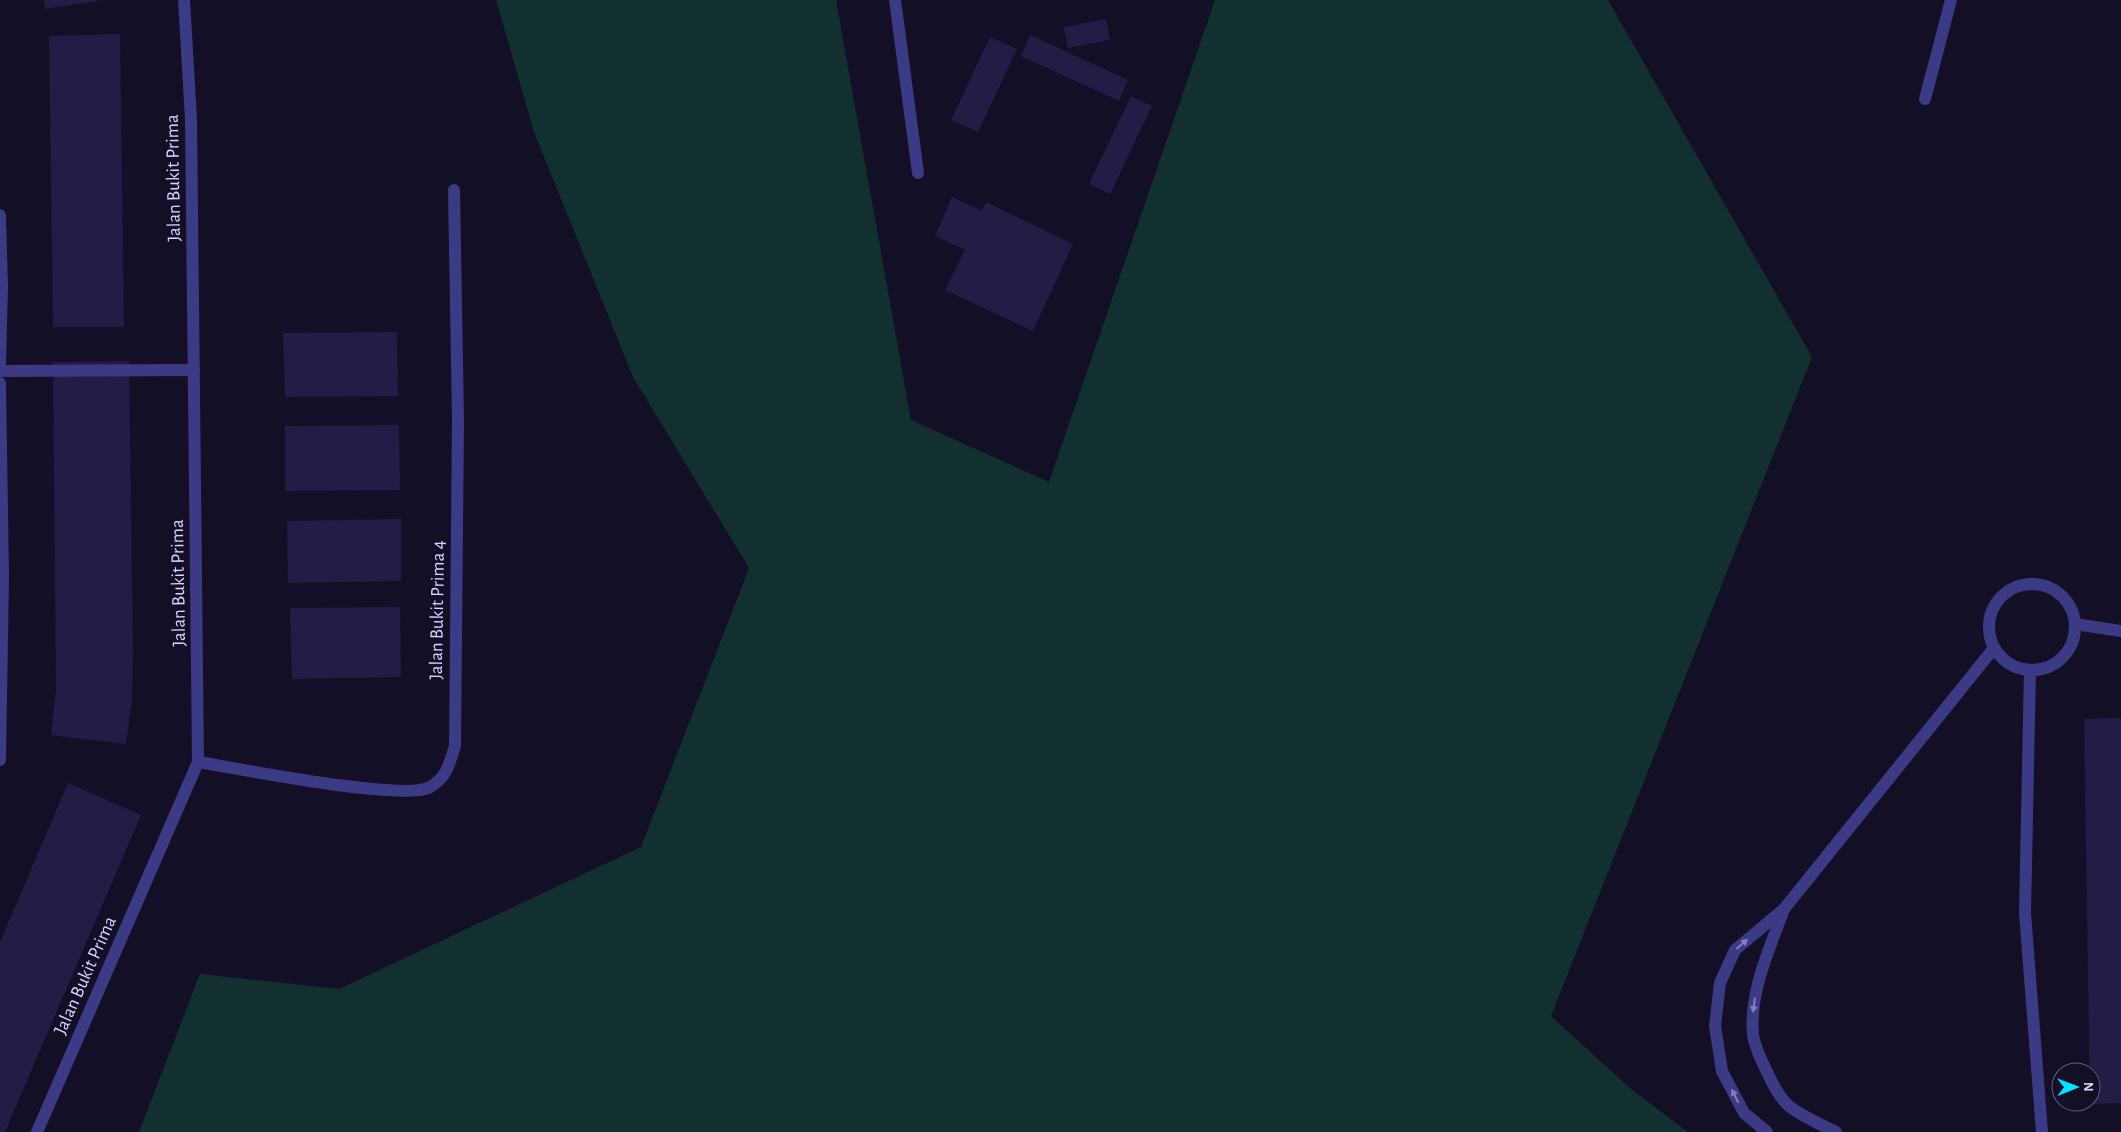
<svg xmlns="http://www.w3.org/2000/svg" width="2121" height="1132" font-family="'Alegreya Sans',sans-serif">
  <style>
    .green { fill: #12302f }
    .building { fill: #241b47 }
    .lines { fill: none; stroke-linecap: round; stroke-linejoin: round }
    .lane { stroke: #3d3a85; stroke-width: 12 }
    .street { stroke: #3d3a85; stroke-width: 12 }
    .oneway { fill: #837fbc }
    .labels { text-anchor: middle; stroke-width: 4.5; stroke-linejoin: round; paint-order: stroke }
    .street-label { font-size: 19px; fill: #d9d4ff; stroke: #130f26 }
  </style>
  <rect width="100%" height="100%" fill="#130f26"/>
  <polygon class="green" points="496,0 836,0 911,420 1049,482 1215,0 1608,0 1812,357 1551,1016 1631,1089 1688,1132 139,1132 200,974 339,989 641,847 749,568 633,377 534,132"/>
  <g class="building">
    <polygon points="44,0 98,0 98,1 45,9"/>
    <polygon points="1106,19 1110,40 1068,48 1064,27"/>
    <polygon points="120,34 124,327 53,327 49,36"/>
    <polygon points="1030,35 1128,80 1119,101 1021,56"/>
    <polygon points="990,37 1017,49 978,132 951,120"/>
    <polygon points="1131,96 1152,106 1110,194 1089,184"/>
    <polygon points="952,197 982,211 986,202 1073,244 1033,331 945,290 965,250 935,236"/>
    <polygon points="397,332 398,396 285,397 283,333"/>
    <polygon points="129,361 133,650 132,700 126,744 51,735 56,691 53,362"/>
    <polygon points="399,425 400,490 285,491 285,426"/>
    <polygon points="401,519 401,581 288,583 287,521"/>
    <polygon points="400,607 401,677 292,679 290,608"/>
    <polygon points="2121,718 2121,1103 2090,1104 2084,719"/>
    <polygon points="68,783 141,815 5,1132 0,1132 0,942"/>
  </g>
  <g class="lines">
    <g class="lane">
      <polyline points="0,371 194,370"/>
      <circle cx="2032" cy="627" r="43"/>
      <polyline points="2075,624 2121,631"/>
      <polyline points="2030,670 2025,913 2042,1132"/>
      <path d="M 1784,909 C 1770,948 1749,992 1753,1035 C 1755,1048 1762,1062 1768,1074 C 1773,1085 1780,1098 1789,1106 C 1803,1117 1820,1124 1836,1132"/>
      <polyline points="1767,1132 1744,1113 1722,1071 1715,1026 1720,983 1735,950 1784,909 1994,648"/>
    </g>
    <g class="street">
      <polyline points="895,0 918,173"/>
      <polyline points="1925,99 1951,0"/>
      <polyline points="0,215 2,287 0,363"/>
      <polyline points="0,383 3,577 0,760"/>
      <path d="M 198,762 C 235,768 405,802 430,787 C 447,777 449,765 455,746 L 458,420 L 454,190"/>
      <polyline points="37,1132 198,762 191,119 184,0"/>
    </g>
  </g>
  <defs><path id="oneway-solid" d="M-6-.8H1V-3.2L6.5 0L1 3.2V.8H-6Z" transform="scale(1.25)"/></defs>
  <g class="oneway">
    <use href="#oneway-solid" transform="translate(1742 944) rotate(-41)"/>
    <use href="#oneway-solid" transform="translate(1754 1005) rotate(98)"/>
    <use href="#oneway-solid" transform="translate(1735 1096) rotate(-117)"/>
  </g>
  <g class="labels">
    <g class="street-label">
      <text transform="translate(172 178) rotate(-91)" y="7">Jalan Bukit Prima</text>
      <text transform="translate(177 583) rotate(-91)" y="7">Jalan Bukit Prima</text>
      <text transform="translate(436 610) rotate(-89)" y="7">Jalan Bukit Prima 4</text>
      <text transform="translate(84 975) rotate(-66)" y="7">Jalan Bukit Prima</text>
    </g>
  </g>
  <g transform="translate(2076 1087) rotate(89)"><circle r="24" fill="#130f26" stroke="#625e7d"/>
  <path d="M0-4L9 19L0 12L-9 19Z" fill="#00e5ff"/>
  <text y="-8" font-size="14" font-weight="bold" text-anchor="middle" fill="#d9d4ff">N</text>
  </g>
</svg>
